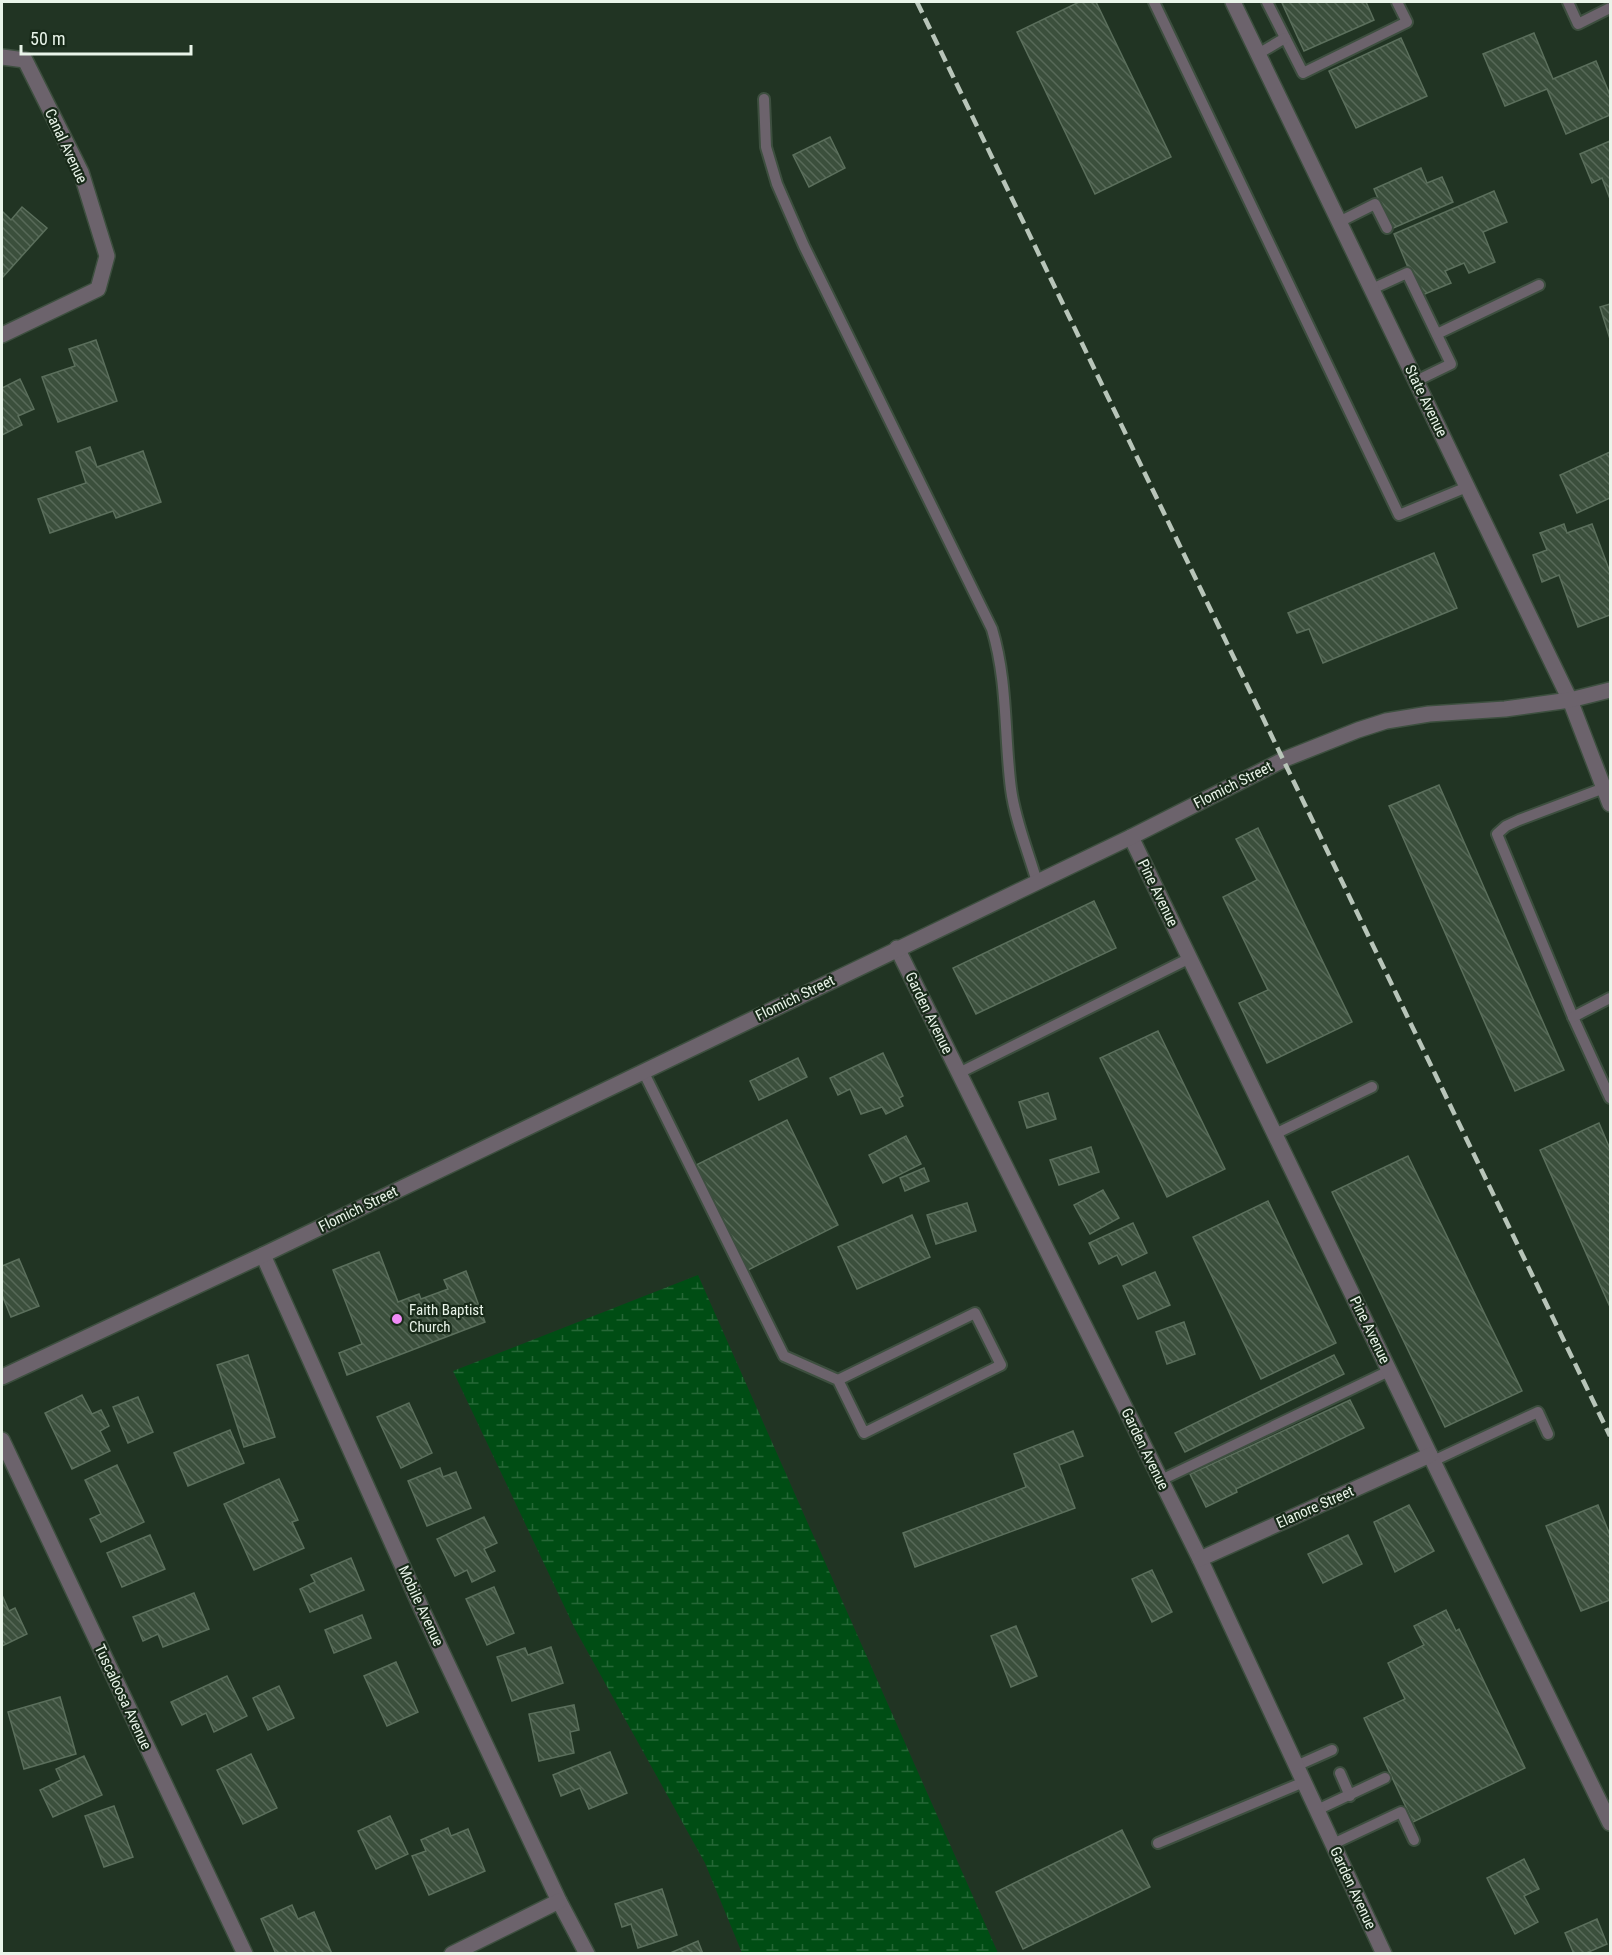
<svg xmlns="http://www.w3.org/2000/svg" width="1612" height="1955" font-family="'Roboto Condensed',sans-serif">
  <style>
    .wetland { fill: url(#wetland-marsh) }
    .building { fill: url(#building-back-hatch); stroke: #5b6f5c; stroke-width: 1.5 }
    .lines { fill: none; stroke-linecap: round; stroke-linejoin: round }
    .service-casing { stroke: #3d4f3f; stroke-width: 14 }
    .minor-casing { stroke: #3d4f3f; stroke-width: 18 }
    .tertiary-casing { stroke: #3d4f3f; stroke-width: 18 }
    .service { stroke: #6c636c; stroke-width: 10 }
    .minor { stroke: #6c636c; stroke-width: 15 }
    .tertiary { stroke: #6c636c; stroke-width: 15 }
    .rail { stroke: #b8c5b9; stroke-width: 4.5; stroke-dasharray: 12 6; stroke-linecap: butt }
    .poi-dot { fill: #f08bf6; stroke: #182a19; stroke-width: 2 }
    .labels { text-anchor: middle; stroke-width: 4.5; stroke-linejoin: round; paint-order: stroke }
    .street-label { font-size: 15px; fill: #e9f4e9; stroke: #182a19 }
    .poi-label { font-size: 15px; fill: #e9f4e9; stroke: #182a19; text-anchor: start }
  </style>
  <defs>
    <pattern id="wetland-marsh" width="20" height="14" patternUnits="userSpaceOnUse" patternTransform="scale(1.5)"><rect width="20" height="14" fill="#004d14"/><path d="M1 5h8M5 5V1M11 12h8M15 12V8" fill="none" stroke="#256736"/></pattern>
    <pattern id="building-back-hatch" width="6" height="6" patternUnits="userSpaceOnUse" patternTransform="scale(1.5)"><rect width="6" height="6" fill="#3b4f3c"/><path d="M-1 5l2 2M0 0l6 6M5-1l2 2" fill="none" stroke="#576958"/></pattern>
  </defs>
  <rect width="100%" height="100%" fill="#213423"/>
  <polygon class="wetland" points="698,1275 998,1953 742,1953 705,1863 575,1629 453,1371"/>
  <g class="building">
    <polygon points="1079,2 1096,2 1171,157 1095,194 1017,32"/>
    <polygon points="1285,2 1366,2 1374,20 1304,51 1282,3"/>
    <polygon points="1534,33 1553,79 1596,61 1610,95 1610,115 1566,134 1547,89 1505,106 1483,54"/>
    <polygon points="1401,38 1427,96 1356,128 1329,71"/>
    <polygon points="830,137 845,168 809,187 793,155"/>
    <polygon points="1610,141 1610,199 1602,178 1592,183 1580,154"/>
    <polygon points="1421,168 1427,183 1442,177 1453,202 1391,229 1374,189"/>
    <polygon points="1494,191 1507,222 1483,232 1495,262 1469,273 1464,263 1445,271 1451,283 1420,296 1394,234"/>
    <polygon points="22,207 47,228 2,278 2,213 3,212 11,220"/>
    <polygon points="1610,304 1610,339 1600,307"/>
    <polygon points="96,340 117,401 58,422 42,377 75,366 69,349"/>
    <polygon points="20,379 34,409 18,416 22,425 2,435 2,388"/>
    <polygon points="90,447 97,467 143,451 161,502 116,518 113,511 50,533 38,499 86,483 76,452"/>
    <polygon points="1610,452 1610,498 1577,513 1560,475"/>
    <polygon points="1564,524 1567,533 1592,524 1610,572 1610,615 1578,627 1559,575 1542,582 1533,555 1547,550 1540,533"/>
    <polygon points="1434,553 1457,608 1323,663 1309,629 1297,633 1288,613"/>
    <polygon points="1439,785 1564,1070 1515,1091 1389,806"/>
    <polygon points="1258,828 1352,1022 1267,1063 1239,1003 1268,990 1223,897 1257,880 1236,839"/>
    <polygon points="1094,901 1116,948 976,1014 953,968"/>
    <polygon points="1158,1031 1225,1169 1167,1197 1100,1058"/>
    <polygon points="883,1053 903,1096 899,1098 903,1106 886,1114 882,1107 861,1114 850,1089 838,1095 830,1078"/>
    <polygon points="798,1058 807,1077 759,1100 750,1081"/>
    <polygon points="1048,1093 1056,1119 1027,1128 1019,1102"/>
    <polygon points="787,1120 838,1225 744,1272 692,1167"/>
    <polygon points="1599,1123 1610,1149 1610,1307 1540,1150"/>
    <polygon points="906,1136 921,1164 883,1183 869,1155"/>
    <polygon points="1091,1147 1099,1172 1059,1185 1050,1160"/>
    <polygon points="1408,1156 1522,1391 1445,1427 1332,1192"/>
    <polygon points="924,1168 929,1181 905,1191 900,1178"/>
    <polygon points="1103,1190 1119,1218 1090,1234 1074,1205"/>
    <polygon points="1268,1201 1336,1343 1261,1379 1193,1237"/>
    <polygon points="967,1203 976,1231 936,1244 927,1215"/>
    <polygon points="912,1215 930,1257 857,1289 838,1247"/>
    <polygon points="1133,1223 1147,1253 1122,1265 1117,1255 1099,1264 1089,1243"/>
    <polygon points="379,1252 398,1302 419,1294 421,1299 448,1289 444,1280 466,1271 485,1322 347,1375 339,1353 362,1344 333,1270"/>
    <polygon points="19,1259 39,1306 11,1317 2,1295 2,1266"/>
    <polygon points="1155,1272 1170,1305 1138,1319 1123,1286"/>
    <polygon points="1184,1322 1195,1354 1167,1364 1156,1332"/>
    <polygon points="248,1355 275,1437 244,1447 217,1365"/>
    <polygon points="1334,1355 1344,1374 1185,1452 1175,1433"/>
    <polygon points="82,1395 92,1414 101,1410 109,1426 100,1431 110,1451 72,1469 45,1413"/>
    <polygon points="138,1397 153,1432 128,1443 113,1407"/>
    <polygon points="1350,1400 1364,1428 1236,1489 1237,1492 1206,1507 1190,1474"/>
    <polygon points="409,1403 432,1453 401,1468 377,1417"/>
    <polygon points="230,1430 244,1463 188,1486 174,1453"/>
    <polygon points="1073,1431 1083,1456 1059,1465 1075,1508 915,1567 903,1533 1026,1487 1014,1454"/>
    <polygon points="117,1465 144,1522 101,1542 90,1519 101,1514 85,1480"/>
    <polygon points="440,1468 443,1477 456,1472 471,1508 427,1526 408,1481"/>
    <polygon points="279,1479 298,1520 292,1522 304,1548 254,1570 224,1504"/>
    <polygon points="1409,1505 1434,1551 1395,1572 1374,1522"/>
    <polygon points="1598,1505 1610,1535 1610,1600 1581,1611 1546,1526"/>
    <polygon points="484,1517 497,1543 484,1549 495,1571 472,1582 467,1570 455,1576 437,1539"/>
    <polygon points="150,1535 165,1569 122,1587 107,1553"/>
    <polygon points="1348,1535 1362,1564 1323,1583 1308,1554"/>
    <polygon points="351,1558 364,1590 310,1612 300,1589 315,1582 311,1575"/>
    <polygon points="1152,1570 1172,1612 1152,1622 1132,1579"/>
    <polygon points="494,1587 514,1633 487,1645 466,1599"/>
    <polygon points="194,1593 209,1629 163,1647 158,1634 143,1641 133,1617"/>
    <polygon points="2,1595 9,1611 15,1608 27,1634 2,1646"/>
    <polygon points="1446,1610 1456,1631 1459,1629 1525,1768 1413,1822 1364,1718 1405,1699 1388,1663 1424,1645 1414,1626"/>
    <polygon points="362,1615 371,1638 334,1653 325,1630"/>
    <polygon points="1016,1626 1037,1676 1011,1687 991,1636"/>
    <polygon points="551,1647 563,1683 512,1701 497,1657 525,1648 528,1655"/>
    <polygon points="396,1662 418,1712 387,1726 364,1676"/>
    <polygon points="227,1676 247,1716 214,1732 206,1713 182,1725 171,1702"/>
    <polygon points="279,1686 294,1718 268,1730 253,1698"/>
    <polygon points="60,1697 76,1754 24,1769 8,1712"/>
    <polygon points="574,1705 579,1730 570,1732 574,1753 539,1761 529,1714"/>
    <polygon points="610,1752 627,1793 589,1809 580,1788 561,1796 553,1775"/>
    <polygon points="251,1754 277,1808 243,1824 217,1770"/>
    <polygon points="84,1756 102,1795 53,1817 40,1790 61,1780 56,1769"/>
    <polygon points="114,1806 133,1857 104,1867 85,1816"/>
    <polygon points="390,1816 408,1854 376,1869 358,1831"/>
    <polygon points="448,1828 451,1836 468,1829 485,1871 429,1895 412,1856 426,1851 421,1840"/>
    <polygon points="1122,1830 1150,1887 1023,1949 996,1892"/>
    <polygon points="1524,1859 1539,1889 1524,1896 1538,1922 1515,1934 1487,1878"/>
    <polygon points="662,1889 677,1935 638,1948 631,1924 622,1927 615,1904"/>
    <polygon points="292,1905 298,1919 314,1912 332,1954 276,1954 261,1919"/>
    <polygon points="1597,1919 1607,1944 1584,1954 1574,1954 1565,1933"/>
    <polygon points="698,1941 703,1954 668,1954"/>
  </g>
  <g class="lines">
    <defs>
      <g id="service">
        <polyline points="1154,2 1399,515 1467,487"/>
        <polyline points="1267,2 1303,73 1407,22 1397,2"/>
        <polyline points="1568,2 1578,24 1610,8"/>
        <polyline points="1258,54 1285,38"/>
        <path d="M 764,99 L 766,147 L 777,184 L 804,246 L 992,629 C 1008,682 1004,735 1011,789 C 1015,820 1028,851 1037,882"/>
        <polyline points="1339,222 1375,204 1387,228"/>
        <polyline points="1372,289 1407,273 1451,364 1416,381"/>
        <polyline points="1437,334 1539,285"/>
        <polyline points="1604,788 1519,820 1506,826 1497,834 1573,1017 1610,1098"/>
        <polyline points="1573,1017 1610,998"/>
        <polyline points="643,1071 784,1356 838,1380 975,1313 1001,1365 864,1433 838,1380"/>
        <polyline points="959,1073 1190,958"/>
        <polyline points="1275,1134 1372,1087"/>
        <polyline points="1433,1461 1538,1412 1548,1434"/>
        <polyline points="1161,1480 1389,1371"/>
        <polyline points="1296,1766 1332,1750"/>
        <polyline points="1340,1773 1350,1796"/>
        <polyline points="1317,1810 1385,1778"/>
        <polyline points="1158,1843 1304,1782"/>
        <polyline points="1333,1844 1401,1812 1414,1840"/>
      </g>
      <g id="minor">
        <polyline points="1233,2 1570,700 1610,804"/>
        <polyline points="2,57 25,60 81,172 107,256 98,289 2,335"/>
        <polyline points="1131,837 1430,1455 1610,1823"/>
        <polyline points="897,948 1200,1559 1384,1954"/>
        <polyline points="263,1255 423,1612 559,1901 587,1954"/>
        <polyline points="2,1440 245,1954"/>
        <polyline points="1200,1559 1430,1455"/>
        <polyline points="452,1954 559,1901"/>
      </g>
      <polyline id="tertiary" points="2,1377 263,1255 1131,837 1285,759 1358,730 1386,721 1429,714 1505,709 1570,700 1610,690"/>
    </defs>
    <use href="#service" class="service-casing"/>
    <use href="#minor" class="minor-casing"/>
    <use href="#tertiary" class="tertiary-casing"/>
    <use href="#service" class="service"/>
    <use href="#minor" class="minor"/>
    <use href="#tertiary" class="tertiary"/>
    <polyline class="rail" points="917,2 1610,1436"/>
  </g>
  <circle class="poi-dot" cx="397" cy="1319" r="6"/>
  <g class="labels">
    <g class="street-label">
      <text transform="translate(66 146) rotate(65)" y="5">Canal Avenue</text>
      <text transform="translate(1426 401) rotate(64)" y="5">State Avenue</text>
      <text transform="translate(1233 785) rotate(-27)" y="5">Flomich Street</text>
      <text transform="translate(1158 893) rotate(64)" y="5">Pine Avenue</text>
      <text transform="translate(795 998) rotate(-26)" y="5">Flomich Street</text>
      <text transform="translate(929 1013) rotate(64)" y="5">Garden Avenue</text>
      <text transform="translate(358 1209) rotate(-26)" y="5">Flomich Street</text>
      <text transform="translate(1370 1330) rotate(64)" y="5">Pine Avenue</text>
      <text transform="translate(1145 1449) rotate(64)" y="5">Garden Avenue</text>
      <text transform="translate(1315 1507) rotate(-24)" y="5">Elanore Street</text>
      <text transform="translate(421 1606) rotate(65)" y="5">Mobile Avenue</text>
      <text transform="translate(123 1697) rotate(65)" y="5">Tuscaloosa Avenue</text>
      <text transform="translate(1353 1888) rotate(65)" y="5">Garden Avenue</text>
    </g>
    <g class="poi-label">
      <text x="409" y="1315">Faith Baptist<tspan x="409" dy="17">Church</tspan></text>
    </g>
  </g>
  <rect width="1612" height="1955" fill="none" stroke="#e9f4e9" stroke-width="6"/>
  <path d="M21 45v9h170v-9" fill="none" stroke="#e9f4e9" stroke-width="3"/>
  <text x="30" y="45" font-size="18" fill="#e9f4e9" stroke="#182a19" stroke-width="4.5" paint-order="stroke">50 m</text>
</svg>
